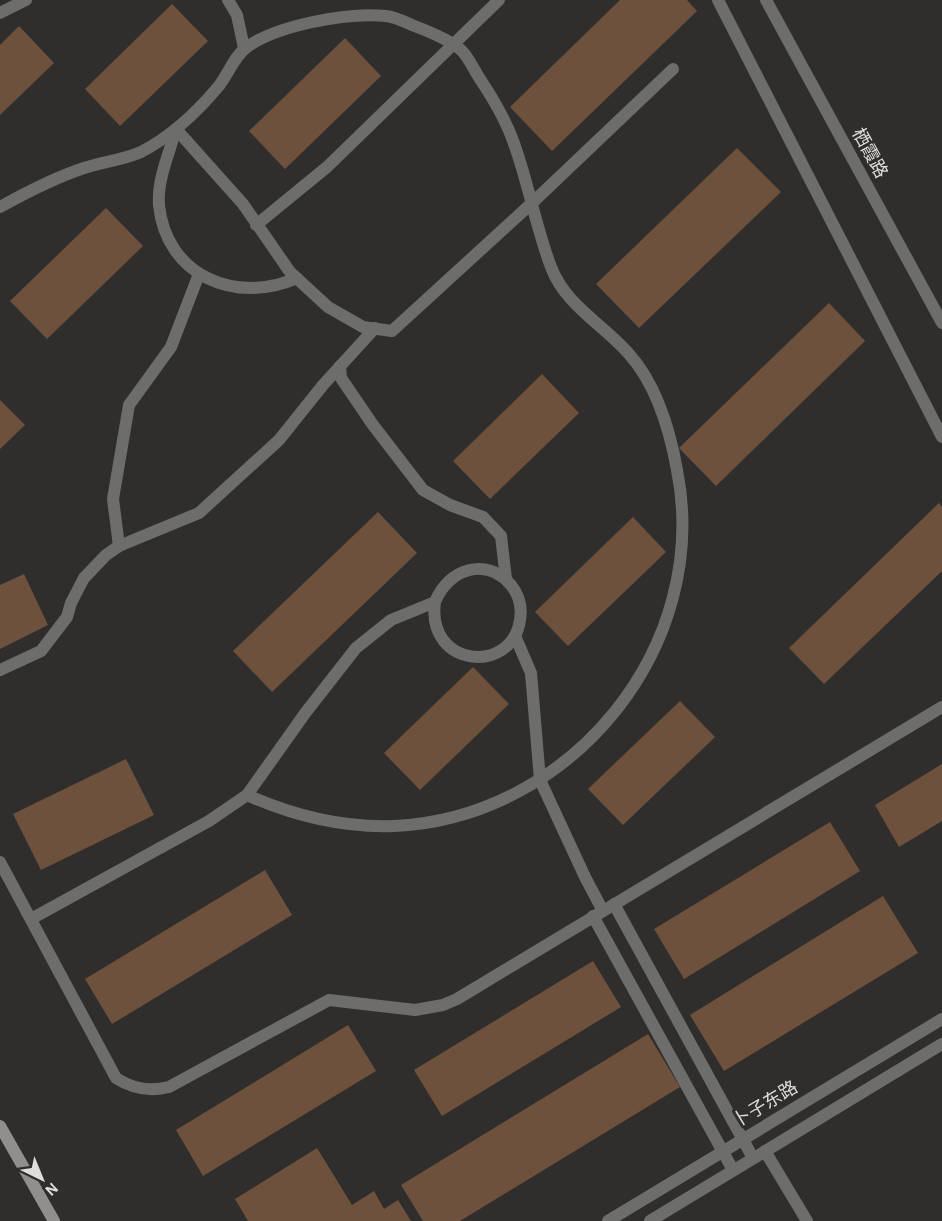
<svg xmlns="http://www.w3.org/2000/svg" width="942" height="1221" font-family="'Alegreya Sans','Noto Sans SC',sans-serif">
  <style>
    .building { fill: #6d513c }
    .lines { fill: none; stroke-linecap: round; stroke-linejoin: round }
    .service { stroke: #6d6d6b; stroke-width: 12 }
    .minor { stroke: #6d6d6b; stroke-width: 12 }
    .tertiary { stroke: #6d6d6b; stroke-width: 12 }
    .secondary { stroke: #908f8d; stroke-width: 12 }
    .labels { text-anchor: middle; stroke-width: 6; stroke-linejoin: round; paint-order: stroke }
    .street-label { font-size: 18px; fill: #dedddb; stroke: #302e2c }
  </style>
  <rect width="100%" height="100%" fill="#302e2c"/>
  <g class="building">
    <polygon points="620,0 687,0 697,11 552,151 510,107"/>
    <polygon points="172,4 208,41 120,126 85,89"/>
    <polygon points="19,26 54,63 0,115 0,45"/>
    <polygon points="345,38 381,76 285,169 249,131"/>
    <polygon points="737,148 781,192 639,328 596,284"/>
    <polygon points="106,208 143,246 47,339 10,301"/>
    <polygon points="829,303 865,341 716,486 679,448"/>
    <polygon points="542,374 579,413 490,499 453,461"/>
    <polygon points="0,400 25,425 0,449"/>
    <polygon points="939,503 942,507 942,571 824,684 789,648"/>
    <polygon points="378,512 417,553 272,692 233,651"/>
    <polygon points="633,517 666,552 568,646 535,612"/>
    <polygon points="24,574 48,625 0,649 0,585"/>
    <polygon points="473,667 509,704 420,790 384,753"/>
    <polygon points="680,701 715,737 623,825 588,789"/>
    <polygon points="126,759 154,815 41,870 13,814"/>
    <polygon points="942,764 942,821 899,847 875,805"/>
    <polygon points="830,822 860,871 684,979 654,929"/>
    <polygon points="265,870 292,915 112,1024 85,979"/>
    <polygon points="883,896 918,953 724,1071 690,1015"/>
    <polygon points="593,961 621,1007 442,1116 414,1070"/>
    <polygon points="348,1025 376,1071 203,1176 176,1130"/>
    <polygon points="648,1034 680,1087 460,1221 423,1221 401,1185"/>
    <polygon points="317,1148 352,1205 374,1191 384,1209 398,1200 411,1221 248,1221 235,1199"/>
  </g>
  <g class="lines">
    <g class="service">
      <polyline points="228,0 237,15 244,48"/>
      <polyline points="176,129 243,204 290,272 328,307 363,327 392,331 532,203 673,69"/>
      <path d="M 176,129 C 169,154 157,180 159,205 C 166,276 236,305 297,278"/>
      <path d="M 0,207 C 27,192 54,178 84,168 C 102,162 123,160 141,152 C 170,137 197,112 218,87 C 228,75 234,56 247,47 C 278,25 348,12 386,16 C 396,17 407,23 417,27 C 430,32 452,41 462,51 C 469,58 474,70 480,79 C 492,97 504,117 512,138 C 528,180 535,225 551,267 C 565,305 604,325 629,354 C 656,384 670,431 677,470 C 712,646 572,818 394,826 C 342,828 294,816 247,795"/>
      <polyline points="256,225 327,167 499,0"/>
      <polyline points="340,366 341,378 373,425 423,490 450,505 483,517 501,536 506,579"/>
      <polyline points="119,546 113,499 129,405 171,347 199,274"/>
      <polyline points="515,636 531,673 540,780 585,877 603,911"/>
      <polyline points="0,670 41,651 67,617 71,603 84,578 106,555 119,546 199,513 279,440 323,385 375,328"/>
      <path d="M 31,919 L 209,821 L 247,795 L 306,712 L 356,648 L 391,620 L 435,602 C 448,569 486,556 511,585 C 519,595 522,608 520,620 C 512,675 426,668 435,602"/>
    </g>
    <g class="minor">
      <polyline points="718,0 942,437"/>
      <polyline points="0,13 26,0"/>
      <path d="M 0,862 L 116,1078 C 133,1089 149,1092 169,1087 L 329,1000 L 415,1010 L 443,1005 L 457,999 L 942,707"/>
      <polyline points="614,904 753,1158"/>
      <polyline points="593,916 733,1170"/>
      <polyline points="765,1151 807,1221"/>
    </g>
    <g class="tertiary">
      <polyline points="766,0 942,323"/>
      <polyline points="608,1221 942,1019"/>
      <polyline points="650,1221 942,1044"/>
    </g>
    <polyline class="secondary" points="0,1126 54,1221"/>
  </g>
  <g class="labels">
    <g class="street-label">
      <text transform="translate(870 153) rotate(61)" y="6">栖霞路</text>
      <text transform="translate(765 1104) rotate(-31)" y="6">卜子东路</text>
    </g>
  </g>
  <g transform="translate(42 1179) rotate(137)" stroke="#302e2c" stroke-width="4.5" paint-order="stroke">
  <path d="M0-4.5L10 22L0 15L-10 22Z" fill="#dedddb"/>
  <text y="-9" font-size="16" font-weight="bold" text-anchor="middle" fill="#dedddb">N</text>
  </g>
</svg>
